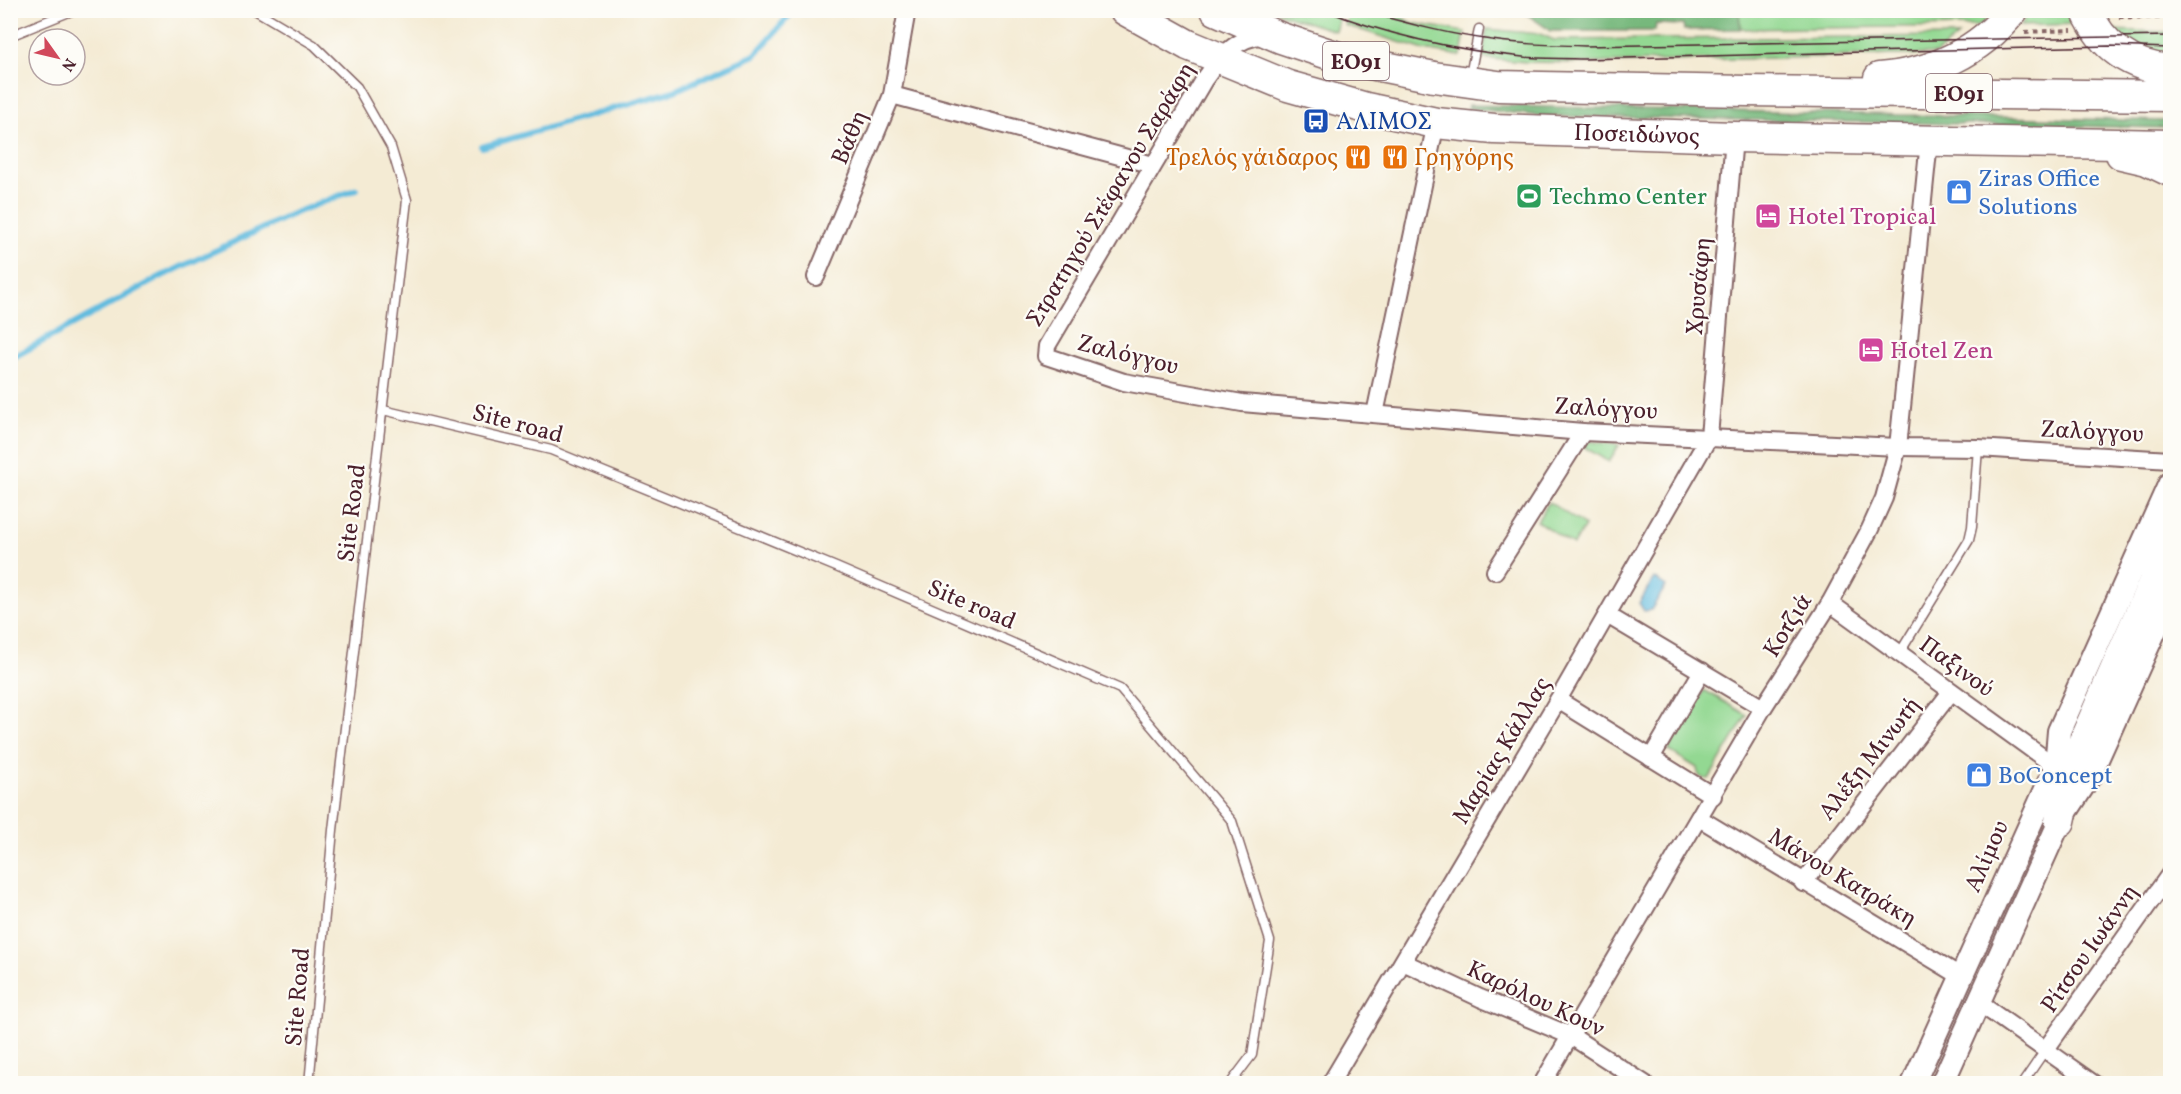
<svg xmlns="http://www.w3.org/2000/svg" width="2181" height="1094" font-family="Vollkorn,serif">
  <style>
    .green { fill: #93d892; stroke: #6e7c5e; stroke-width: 1.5 }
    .forest { fill: #76b87c; stroke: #606c54; stroke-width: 1.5 }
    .water { fill: #62bcdf; stroke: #566e85; stroke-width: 1.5 }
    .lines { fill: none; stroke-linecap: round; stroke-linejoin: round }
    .stream { stroke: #62bcdf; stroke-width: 6 }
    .lane-casing { stroke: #866666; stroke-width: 11 }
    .street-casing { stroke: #866666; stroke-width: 20 }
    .secondary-casing { stroke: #866666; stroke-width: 26 }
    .highway-casing { stroke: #866666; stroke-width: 33 }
    .path { stroke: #866666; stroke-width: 4; stroke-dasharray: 4.5 4.5; stroke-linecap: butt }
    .lane { stroke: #fff; stroke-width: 8 }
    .street { stroke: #fff; stroke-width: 16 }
    .secondary { stroke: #fff; stroke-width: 22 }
    .highway { stroke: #fff; stroke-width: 30 }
    .tram { stroke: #4a1f2b; stroke-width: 1.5 }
    .labels { text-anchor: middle; stroke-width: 4.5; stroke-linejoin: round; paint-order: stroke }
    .shield { fill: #fdfcf7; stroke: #806168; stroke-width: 1.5 }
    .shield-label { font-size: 22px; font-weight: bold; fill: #4a1f2b }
    .transit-label { font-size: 24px; fill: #164399; stroke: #fdfcf7; text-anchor: start }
    .street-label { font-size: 24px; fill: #4a1f2b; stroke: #fdfcf7 }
    .food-label { font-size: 24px; fill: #c56008; stroke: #fdfcf7; text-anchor: end }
    .shop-label { font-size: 24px; fill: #366cbe; stroke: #fdfcf7; text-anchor: start }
    .leisure-label { font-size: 24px; fill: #27864d; stroke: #fdfcf7; text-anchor: start }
    .hotel-label { font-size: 24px; fill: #b23c85; stroke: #fdfcf7; text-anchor: start }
  </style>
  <rect width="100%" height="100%" fill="#fdfcf7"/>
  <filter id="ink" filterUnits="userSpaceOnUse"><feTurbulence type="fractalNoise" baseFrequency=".0167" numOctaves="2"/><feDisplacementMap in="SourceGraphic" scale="12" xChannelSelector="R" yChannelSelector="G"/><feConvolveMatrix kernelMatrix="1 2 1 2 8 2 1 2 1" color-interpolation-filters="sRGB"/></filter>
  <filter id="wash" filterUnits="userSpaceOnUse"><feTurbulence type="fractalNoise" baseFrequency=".008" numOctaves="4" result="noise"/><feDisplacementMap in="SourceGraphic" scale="24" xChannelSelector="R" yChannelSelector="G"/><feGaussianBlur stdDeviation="1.35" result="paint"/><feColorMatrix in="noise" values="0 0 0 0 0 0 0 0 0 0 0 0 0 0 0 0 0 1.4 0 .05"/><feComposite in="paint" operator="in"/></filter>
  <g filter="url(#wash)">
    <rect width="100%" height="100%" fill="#f4ebd4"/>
    <g class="green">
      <polygon points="1350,10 1391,11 1413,23 1465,32 1461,56 1424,50 1345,25"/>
      <polygon points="2031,10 2072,11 2077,24 2020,26"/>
      <polygon points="1272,11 1341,11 1335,31"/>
      <polygon points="1739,11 1995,11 1979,26 1740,29"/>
      <polygon points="1487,29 1540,34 1554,40 1958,36 1936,54 1585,63 1525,62 1482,58"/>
      <polygon points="2105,30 2170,32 2170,53 2130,52"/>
      <polygon points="1588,441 1619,445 1609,462 1584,447"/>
      <polygon points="1549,502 1585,526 1573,545 1537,521"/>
      <path d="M 1704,690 L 1747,715 L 1709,779 C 1700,779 1698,776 1697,768 L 1668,750 Z"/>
    </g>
    <g class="forest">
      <polygon points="1522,11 1739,11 1740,29 1684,30 1683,25 1656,24 1655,31 1551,31"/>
      <polygon points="1468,105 2170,121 2170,128 1541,116 1468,108"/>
    </g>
    <polygon class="water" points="1654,578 1666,586 1651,610 1644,611 1639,603"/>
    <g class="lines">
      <g class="stream">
        <polyline points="482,147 674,91 755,55 794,10"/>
        <polyline points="10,359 162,276 297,212 357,189"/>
      </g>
    </g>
  </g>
  <g filter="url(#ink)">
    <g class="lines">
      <defs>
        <g id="lane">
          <polyline points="255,10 314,45 357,87 391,147 407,200 333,830 309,1084"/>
          <polyline points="10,36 74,10"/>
          <polyline points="1470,76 1479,29"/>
          <polyline points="383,410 551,450 836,567 1120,689 1232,821 1270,941 1252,1055 1230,1084"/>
          <polyline points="1899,654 1969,540 1972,527 1978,448"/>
          <polyline points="2022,1084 2046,1049"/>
        </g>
        <g id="street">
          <path d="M 1266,35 C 1236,37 1220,57 1204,80 L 1047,346 L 1046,356 L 1124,382 L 1242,403 L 1583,432 L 1898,447 L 1978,448 L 2170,460"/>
          <polyline points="892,95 1153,165"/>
          <polyline points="816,277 892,95 907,10"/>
          <polyline points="1375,414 1436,123"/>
          <polyline points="1495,571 1583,432"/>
          <polyline points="1830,603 2056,767"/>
          <polyline points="1607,615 1763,708"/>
          <polyline points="1558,700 1713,796"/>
          <polyline points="1651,758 1702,671"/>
          <polyline points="1699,818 1962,977"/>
          <polyline points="1803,883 1951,692"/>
          <polyline points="1403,962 1480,998 1571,1036 1645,1084"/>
          <polyline points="1979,1003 2094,1084"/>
          <polyline points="2046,1049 2170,874"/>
          <polyline points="1330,1084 1558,700 1709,437 1734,137"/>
          <polyline points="1542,1084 1763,708 1830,603 1870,529 1884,498 1898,447 1929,141"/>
        </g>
        <g id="secondary">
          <polyline points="1913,1084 2056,767 2059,731 2170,483"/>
          <polyline points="1942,1084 2060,821 2089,777 2170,597"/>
        </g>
        <g id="highway">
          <path id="s1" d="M 1125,10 L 1188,45 L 1288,86 L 1366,108 L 1436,123 L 1494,129 L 1734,137 L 2170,145"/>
          <polyline points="1216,10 1281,38 1341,58 1434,77 1498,86 1747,91 2170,96"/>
          <path d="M 2086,10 C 2102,47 2131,67 2170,70"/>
          <path d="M 1879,78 C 1932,74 1979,52 2013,10"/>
          <polyline points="2121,154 2147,160 2170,171"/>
          <polyline points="2150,562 2170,518"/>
          <polyline points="2060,821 2071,771 2170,545"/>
        </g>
      </defs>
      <use href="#lane" class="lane-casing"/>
      <use href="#street" class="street-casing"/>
      <use href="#secondary" class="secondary-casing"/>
      <use href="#highway" class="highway-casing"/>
      <g class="path">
        <polyline points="2119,17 2170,18"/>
        <polyline points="2025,32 2072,30"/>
      </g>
      <use href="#lane" class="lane"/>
      <use href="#street" class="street"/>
      <use href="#secondary" class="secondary"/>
      <use href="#highway" class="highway"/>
      <g class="tram">
        <path d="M 1324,10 C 1387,35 1456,50 1523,57 C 1543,59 1563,58 1583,59 L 2109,46 L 2170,48"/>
        <path d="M 1360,10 C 1399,21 1438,32 1478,38 C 1513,44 1549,45 1585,46 L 2170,36"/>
      </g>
    </g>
  </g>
  <defs>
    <symbol id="bus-square" viewBox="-11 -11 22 22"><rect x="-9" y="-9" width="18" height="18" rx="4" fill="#1a4fb4" stroke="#fdfcf7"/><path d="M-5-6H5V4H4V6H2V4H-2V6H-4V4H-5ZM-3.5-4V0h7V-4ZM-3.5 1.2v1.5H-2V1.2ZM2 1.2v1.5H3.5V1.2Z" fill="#fff"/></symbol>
    <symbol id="restaurant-square" viewBox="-11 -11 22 22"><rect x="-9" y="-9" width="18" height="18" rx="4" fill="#e8710a" stroke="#fdfcf7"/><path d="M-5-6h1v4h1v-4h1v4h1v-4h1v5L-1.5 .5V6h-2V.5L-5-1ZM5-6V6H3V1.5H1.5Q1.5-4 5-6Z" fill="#fff"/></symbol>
    <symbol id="shop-square" viewBox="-11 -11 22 22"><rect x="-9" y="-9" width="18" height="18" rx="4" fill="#3f7fe0" stroke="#fdfcf7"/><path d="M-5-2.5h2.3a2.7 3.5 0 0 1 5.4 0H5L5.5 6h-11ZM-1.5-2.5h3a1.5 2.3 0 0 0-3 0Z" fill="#fff"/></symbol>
    <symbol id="stadium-square" viewBox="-11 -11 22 22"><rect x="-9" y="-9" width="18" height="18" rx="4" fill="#2e9e5b" stroke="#fdfcf7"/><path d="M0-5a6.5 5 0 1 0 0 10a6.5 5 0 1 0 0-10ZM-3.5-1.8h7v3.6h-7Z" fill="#fff"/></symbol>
    <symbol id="hotel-square" viewBox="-11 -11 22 22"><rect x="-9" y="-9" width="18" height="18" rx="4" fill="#d1479c" stroke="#fdfcf7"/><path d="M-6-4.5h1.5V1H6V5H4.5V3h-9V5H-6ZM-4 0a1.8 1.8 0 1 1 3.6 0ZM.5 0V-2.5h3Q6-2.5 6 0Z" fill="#fff"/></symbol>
  </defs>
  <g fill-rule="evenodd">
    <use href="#bus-square" x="1301" y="106" width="30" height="30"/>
    <use href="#restaurant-square" x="1343" y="142" width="30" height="30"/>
    <use href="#restaurant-square" x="1380" y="142" width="30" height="30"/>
    <use href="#shop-square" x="1944" y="177" width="30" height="30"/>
    <use href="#stadium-square" x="1514" y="181" width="30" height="30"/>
    <use href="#hotel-square" x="1753" y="201" width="30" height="30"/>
    <use href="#hotel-square" x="1856" y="335" width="30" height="30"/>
    <use href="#shop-square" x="1964" y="760" width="30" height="30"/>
  </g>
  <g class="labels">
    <g class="shield">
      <rect x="1323" y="42" width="66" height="38" rx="4.5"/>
      <rect x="1926" y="74" width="66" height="38" rx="4.5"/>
    </g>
    <g class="shield-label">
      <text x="1356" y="69">ΕΟ91</text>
      <text x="1959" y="101">ΕΟ91</text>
    </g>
    <g class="transit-label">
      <text x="1336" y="129">ΑΛΙΜΟΣ</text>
    </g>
    <g class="street-label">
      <text dy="8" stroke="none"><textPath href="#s1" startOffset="534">Ποσειδώνος</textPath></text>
      <text transform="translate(849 137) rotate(-67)" y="8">Βάθη</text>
      <text transform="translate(1110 194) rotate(-59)" y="8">Στρατηγού Στέφανου Σαράφη</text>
      <text transform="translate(1698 286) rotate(-85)" y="8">Χρυσάφη</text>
      <text transform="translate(1128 354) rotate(14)" y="8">Ζαλόγγου</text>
      <text transform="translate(1606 408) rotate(3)" y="8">Ζαλόγγου</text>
      <text transform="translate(518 423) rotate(15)" y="8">Site road</text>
      <text transform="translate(2092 431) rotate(3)" y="8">Ζαλόγγου</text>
      <text transform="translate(351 513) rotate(-83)" y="8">Site Road</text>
      <text transform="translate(972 604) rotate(23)" y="8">Site road</text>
      <text transform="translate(1787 625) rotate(-58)" y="8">Κοτζιά</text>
      <text transform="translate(1957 666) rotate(36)" y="8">Παξινού</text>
      <text transform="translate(1501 750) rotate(-59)" y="8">Μαρίας Κάλλας</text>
      <text transform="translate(1869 758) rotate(-52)" y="8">Αλέξη Μινωτή</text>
      <text transform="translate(1986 856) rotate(-66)" y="8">Αλίμου</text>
      <text transform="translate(1843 877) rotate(31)" y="8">Μάνου Κατράκη</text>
      <text transform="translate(2089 948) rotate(-55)" y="8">Ρίτσου Ιωάννη</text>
      <text transform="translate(297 997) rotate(-85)" y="8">Site Road</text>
      <text transform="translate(1536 998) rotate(25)" y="8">Καρόλου Κουν</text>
    </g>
    <g class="food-label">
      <text x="1338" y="165">Τρελός γάιδαρος</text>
      <text x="1414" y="165" text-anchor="start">Γρηγόρης</text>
    </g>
    <g class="shop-label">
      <text x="1978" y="186">Ziras Office<tspan x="1978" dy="28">Solutions</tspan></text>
      <text x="1998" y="783">BoConcept</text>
    </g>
    <g class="leisure-label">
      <text x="1549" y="204">Techmo Center</text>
    </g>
    <g class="hotel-label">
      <text x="1788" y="224">Hotel Tropical</text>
      <text x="1890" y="358">Hotel Zen</text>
    </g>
  </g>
  <rect width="2181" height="1094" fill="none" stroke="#fdfcf7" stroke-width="36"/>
  <g transform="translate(57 57) rotate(124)"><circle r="28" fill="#fdfcf7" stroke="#b5a4a5" stroke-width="1.5"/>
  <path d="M0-4.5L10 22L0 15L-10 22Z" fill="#d1495b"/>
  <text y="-9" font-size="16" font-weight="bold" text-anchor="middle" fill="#4a1f2b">N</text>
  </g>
</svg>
